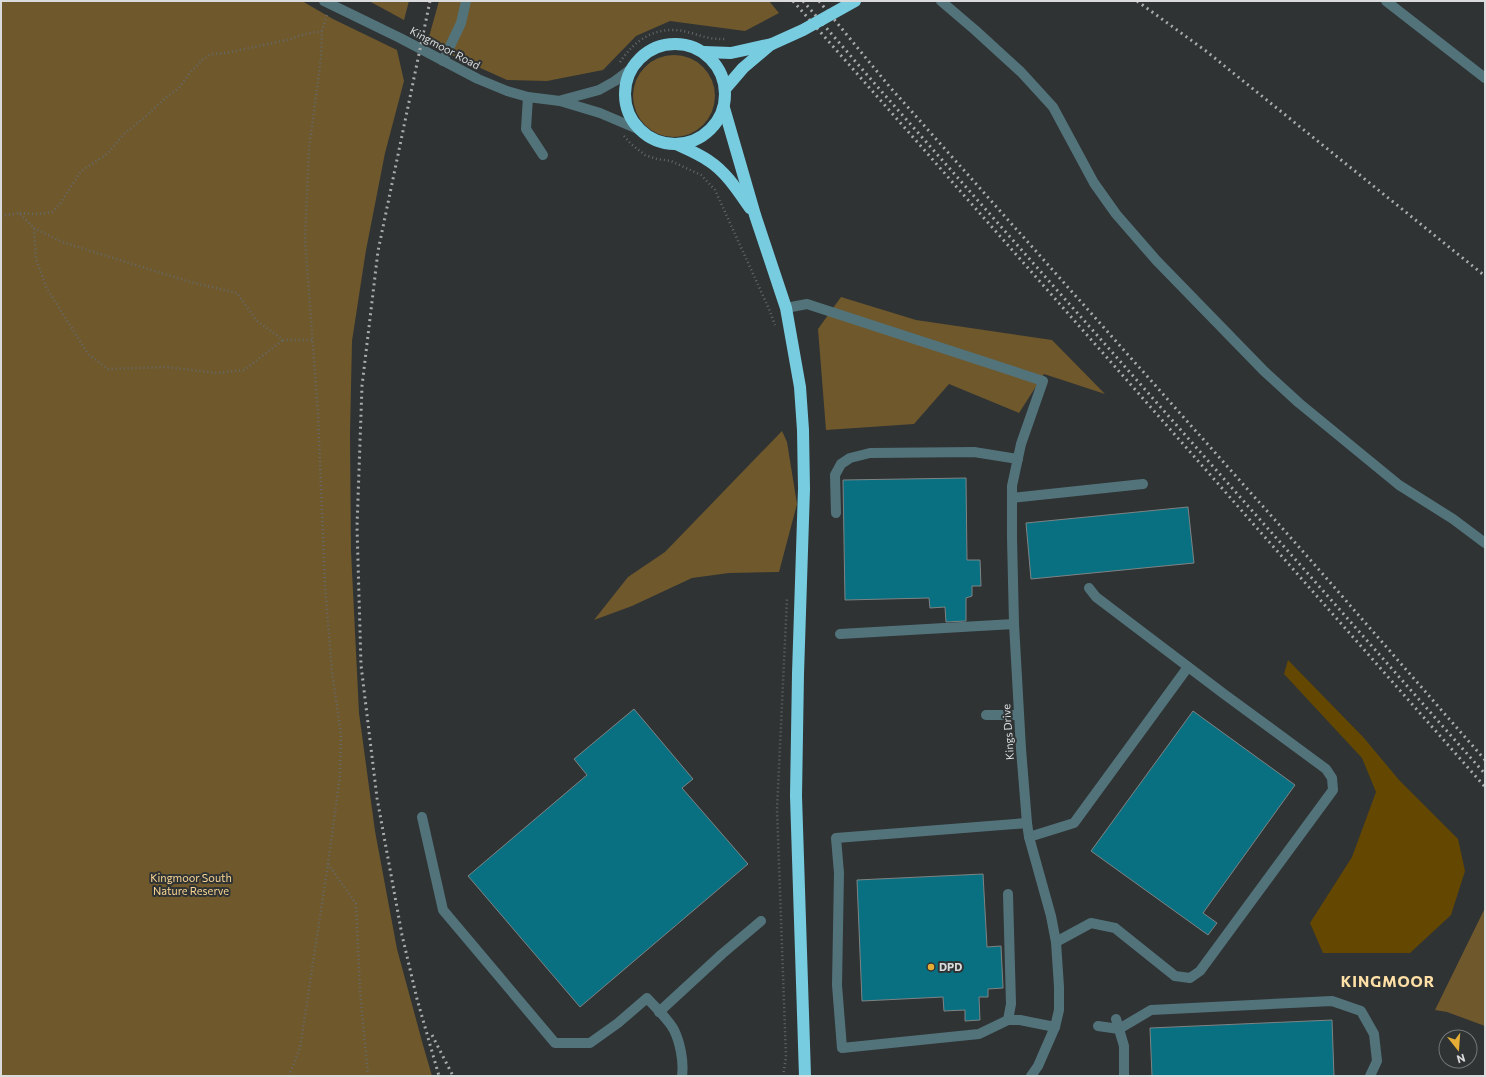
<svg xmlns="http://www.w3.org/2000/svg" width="1486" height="1077" font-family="Commissioner,sans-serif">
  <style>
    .green { fill: #6f582c }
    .water { fill: #644700 }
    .building { fill: #097082; stroke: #7e8384 }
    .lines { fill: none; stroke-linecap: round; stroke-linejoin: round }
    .path { stroke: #65696a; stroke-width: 2.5; stroke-dasharray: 1 3; stroke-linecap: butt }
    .minor { stroke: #53737b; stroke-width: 10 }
    .highway { stroke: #78cce0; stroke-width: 12 }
    .rail { stroke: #a9abac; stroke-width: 3; stroke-dasharray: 2 4; stroke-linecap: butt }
    .highway-bridge { stroke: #78cce0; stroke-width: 12 }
    .poi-dot { fill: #e5ad35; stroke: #2f3334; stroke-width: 1.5 }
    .labels { text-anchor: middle; stroke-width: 4; stroke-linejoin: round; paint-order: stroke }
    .street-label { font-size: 11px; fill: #d9dbdc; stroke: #2f3334 }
    .park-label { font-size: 11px; fill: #fad593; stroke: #2f3334 }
    .poi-label { font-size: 11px; font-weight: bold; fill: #d9dbdc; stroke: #2f3334; text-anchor: start }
    .district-label { font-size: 15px; font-weight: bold; letter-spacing: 1px; fill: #ffe0a7; stroke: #2f3334 }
  </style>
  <rect width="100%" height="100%" fill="#2f3334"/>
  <g class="green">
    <polygon points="1,1 302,1 333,19 397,50 404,81 385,153 366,250 352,341 350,434 351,551 359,713 375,831 397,949 423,1045 432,1076 1,1076"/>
    <polygon points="369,1 409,1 404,20"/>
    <polygon points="439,1 769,1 779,13 745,31 670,21 636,36 603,70 547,81 507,80 427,44"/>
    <circle cx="674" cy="96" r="41"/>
    <polygon points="841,297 916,320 1052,340 1105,394 1044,374 1019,413 949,384 914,424 826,430 818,329"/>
    <polygon points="782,431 787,442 797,504 779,572 729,573 692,578 632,606 594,620 628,577 665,552"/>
    <polygon points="1485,908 1485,1026 1447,1012 1435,1010"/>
  </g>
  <polygon class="water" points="1288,660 1364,738 1399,780 1458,839 1465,871 1451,915 1410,953 1323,953 1310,923 1352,857 1376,792 1362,758 1284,674"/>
  <g class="building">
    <polygon points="966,478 967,560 980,560 981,586 972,586 972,596 966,598 966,621 946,622 945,607 930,608 929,598 845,600 843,480"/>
    <polygon points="1188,507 1194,563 1031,579 1026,523"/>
    <polygon points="634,709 693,779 682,788 748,864 580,1007 468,876 587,775 574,759"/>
    <polygon points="1193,711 1295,785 1203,913 1217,923 1208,935 1091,851"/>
    <polygon points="983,874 987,947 1001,946 1003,988 988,989 988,997 979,997 980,1020 965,1021 965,1010 944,1011 943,997 862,1001 857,880"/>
    <polygon points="1332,1020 1334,1076 1152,1076 1150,1028"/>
  </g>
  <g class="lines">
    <g class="path">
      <path d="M 620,62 C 633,43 649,30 673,30 C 686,30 698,36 710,38 C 715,39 720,39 726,39"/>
      <polyline points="624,136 631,144 645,155 657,159 671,161 701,175 715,190 769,309 775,325"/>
      <polyline points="20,213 38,214 52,212 60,204 81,171 107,154 125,133 146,116 165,98 179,88 189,74 202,60 211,54 226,53 291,39 305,34 322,31"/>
      <polyline points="1,216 19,213 34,228 36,259 46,287 88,354 108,369 165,367 217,373 244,370 283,340"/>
      <polyline points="34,228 62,242 190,282 237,293 256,320 283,340 314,340"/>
      <polyline points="328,864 356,904 360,991 368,1076"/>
      <polyline points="289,1076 300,1048 328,864 340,775 341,734 332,672 325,585 318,413 305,239 309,149 321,58 322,31 327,15"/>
      <polyline points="783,1076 786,1057 777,809 787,599"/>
    </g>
    <g class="minor">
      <polyline points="324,1 400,38 478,79 507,91 528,97 560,101 600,113 640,130"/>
      <polyline points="941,1 975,30 1021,72 1053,107 1094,183 1116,214 1156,260 1264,371 1299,403 1399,485 1453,519 1485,543"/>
      <polyline points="1386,1 1485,78"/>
      <polyline points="443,61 461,23 466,1"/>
      <polyline points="528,97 526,129 543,155"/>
      <polyline points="562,100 599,90 615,81 631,69"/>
      <polyline points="786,308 807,304 1043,381 1021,444 1012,486 1012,538 1014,624 1021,749 1027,823 1029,837 1051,916 1056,942 1059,987 1059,1010 1055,1027 1038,1066 1031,1076"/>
      <polyline points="1012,498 1143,484"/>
      <polyline points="836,513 835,475 841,464 850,458 870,453 974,452 1018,459"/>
      <polyline points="840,634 1014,624"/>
      <polyline points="986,715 1019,715"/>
      <path d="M 422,817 L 443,910 L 555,1043 L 590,1043 L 618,1023 L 647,998 C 655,1007 669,1020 674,1030 C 680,1042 684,1062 682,1076"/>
      <polyline points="1027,823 836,838 839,873 837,985 842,1048 979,1034 1008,1020 1020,1020 1055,1027"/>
      <polyline points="1029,837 1074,823 1188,667"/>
      <polyline points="1008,894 1011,1004 1008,1020"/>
      <polyline points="1056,942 1091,923 1115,928 1175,976 1190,978 1200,971 1333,790 1332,778 1326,769 1224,694 1096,597 1089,588"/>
      <polyline points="659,1012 722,954 761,921"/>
      <polyline points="1116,1019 1124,1046 1124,1076"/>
      <polyline points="1098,1026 1119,1029 1151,1010 1332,1001 1361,1011 1374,1034 1377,1061 1370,1076"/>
    </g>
    <g class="highway">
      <circle cx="675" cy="94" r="50"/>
      <polyline points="704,52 731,53 772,44"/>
      <polyline points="725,89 743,68 769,46"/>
      <polyline points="724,108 755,215 786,308 800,387 803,430 804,489 798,674 796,796 805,1076"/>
      <path d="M 676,144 C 687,149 699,154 709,161 C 726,172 738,191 750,208"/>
    </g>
    <g class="rail">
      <polyline points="430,1 378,251 362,386 357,527 361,665 377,798 402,935 417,999 439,1076"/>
      <polyline points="793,1 1485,787"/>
      <polyline points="803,1 882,92 1485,774"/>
      <polyline points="819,1 889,86 1307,556 1485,760"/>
      <polyline points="1137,1 1206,51 1485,276"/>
      <polyline points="432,1035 453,1076"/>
    </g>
    <polyline class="highway-bridge" points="772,44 803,30 855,1"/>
  </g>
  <circle class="poi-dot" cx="931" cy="967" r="4"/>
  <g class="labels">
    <g class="street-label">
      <text transform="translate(445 48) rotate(28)" y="4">Kingmoor Road</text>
      <text transform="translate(1008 732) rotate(-94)" y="4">Kings Drive</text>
    </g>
    <g class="park-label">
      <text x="191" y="882">Kingmoor South<tspan x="191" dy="13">Nature Reserve</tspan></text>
    </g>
    <g class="poi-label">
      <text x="939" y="971">DPD</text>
    </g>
    <g class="district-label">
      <text x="1388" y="987">KINGMOOR</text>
    </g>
  </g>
  <rect width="1486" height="1077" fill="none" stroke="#d9dbdc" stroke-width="4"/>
  <g transform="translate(1458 1049) rotate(163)"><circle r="19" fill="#2f3334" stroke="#737677"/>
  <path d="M0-3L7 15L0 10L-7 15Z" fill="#e5ad35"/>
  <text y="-6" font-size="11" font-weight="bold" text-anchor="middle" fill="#d9dbdc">N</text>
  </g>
</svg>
